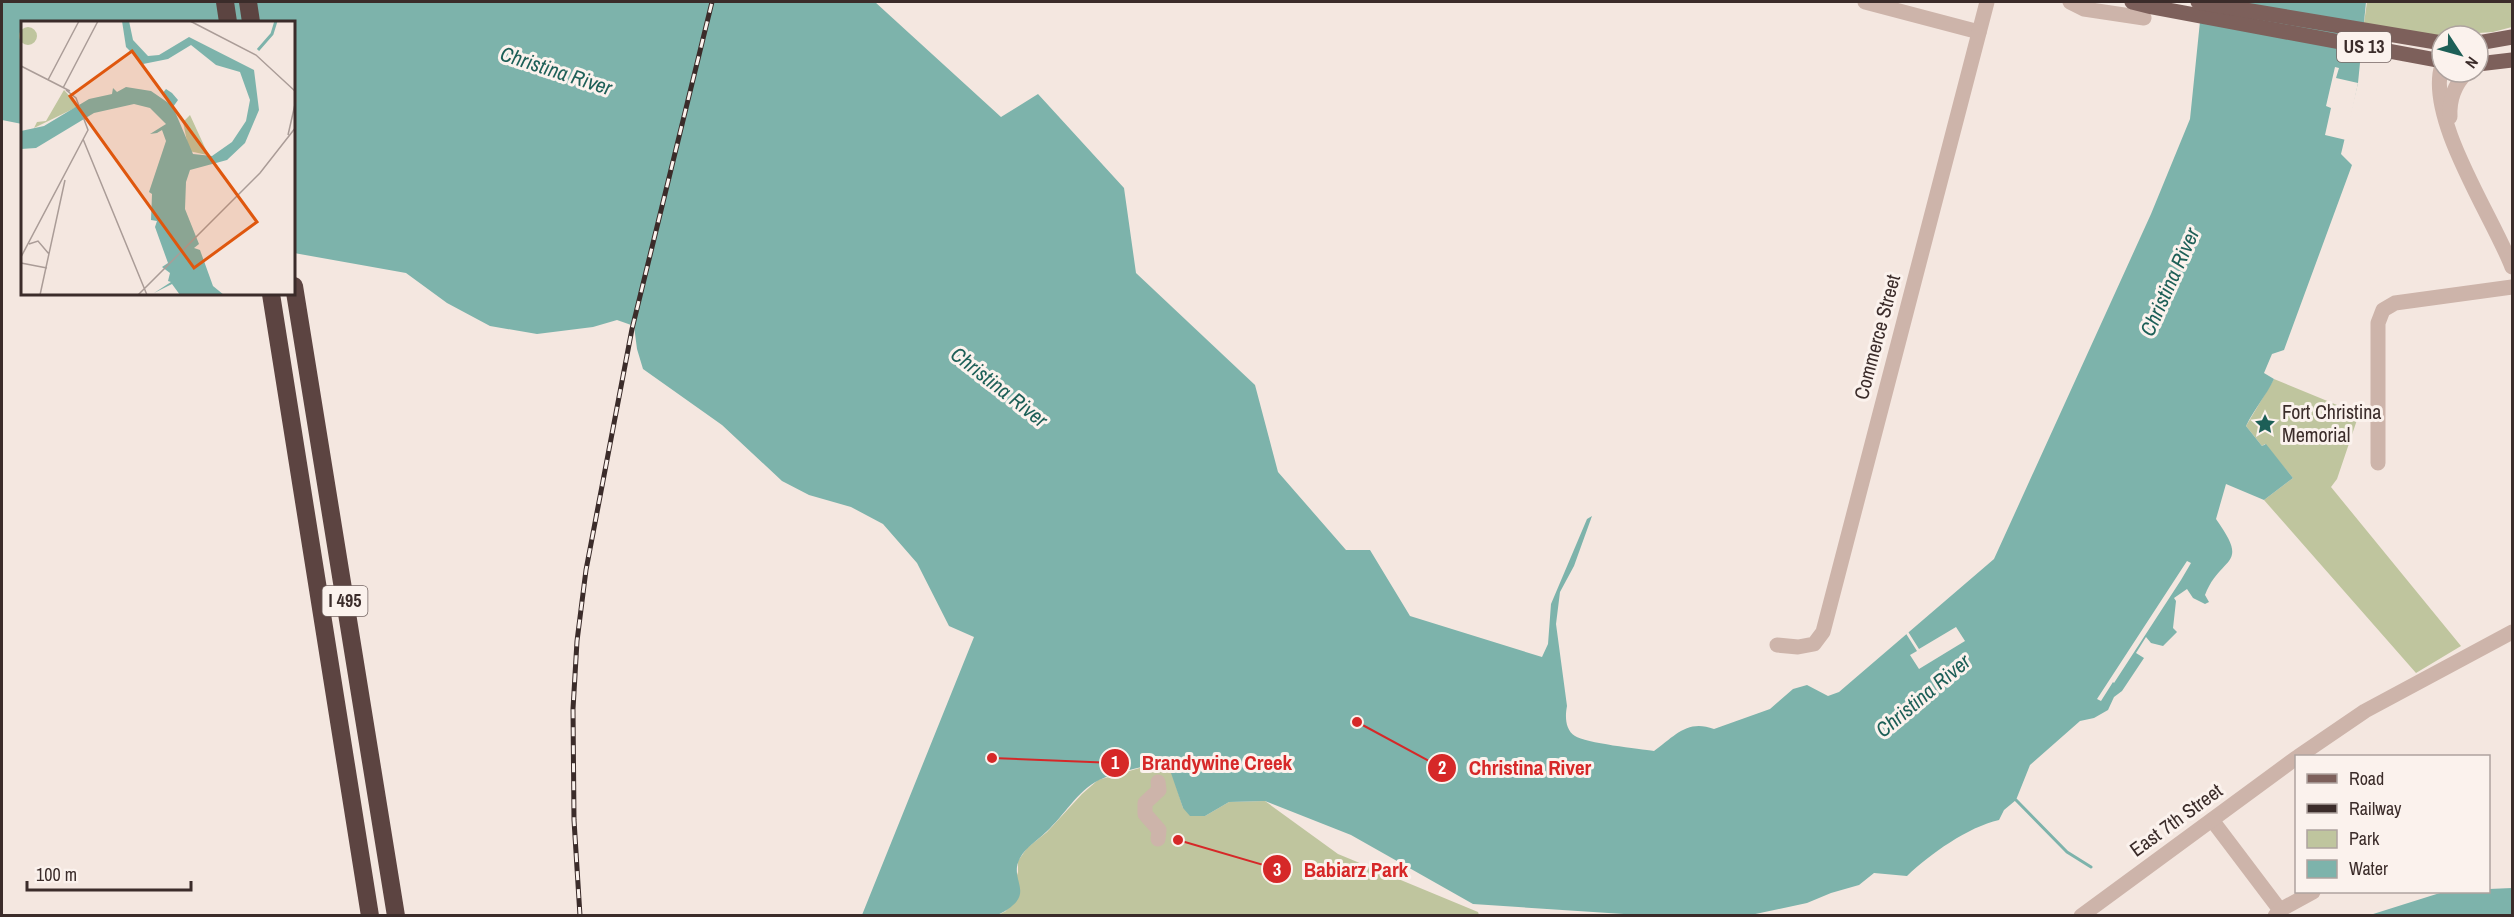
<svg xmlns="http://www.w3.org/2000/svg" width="2514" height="917" font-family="'Archivo Narrow',sans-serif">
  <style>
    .green { fill: #bfc59e }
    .water { fill: #7db3ab }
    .pier { fill: #f4e7e0 }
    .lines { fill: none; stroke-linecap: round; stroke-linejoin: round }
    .stream { stroke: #7db3ab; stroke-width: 3 }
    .minor { stroke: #cdb4aa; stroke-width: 15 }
    .major { stroke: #7d605b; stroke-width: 15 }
    .highway { stroke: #5c4441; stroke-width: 18 }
    .rail-casing { stroke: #3b2c2a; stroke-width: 5 }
    .rail { stroke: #fbf2ed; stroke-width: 3; stroke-dasharray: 9; stroke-linecap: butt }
    .labels { text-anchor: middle; stroke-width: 6; stroke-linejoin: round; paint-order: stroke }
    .shield { fill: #fbf2ed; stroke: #756764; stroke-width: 1.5 }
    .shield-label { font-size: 18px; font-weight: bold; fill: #3b2c2a }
    .street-label { font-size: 20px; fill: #3b2c2a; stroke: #fbf2ed }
    .poi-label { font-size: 20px; fill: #3b2c2a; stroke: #fbf2ed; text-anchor: start }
    .water-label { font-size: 21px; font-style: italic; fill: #1d5f57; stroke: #fbf2ed }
    .inset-river { fill: none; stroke: #7db3ab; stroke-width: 3 }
    .inset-road { fill: none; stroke: #aa9c97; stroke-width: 1.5 }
    .view { fill: #df570e; fill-opacity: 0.15; stroke: #df570e; stroke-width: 3 }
    .inset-edge { fill: none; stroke: #3b2c2a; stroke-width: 3 }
    .leader { fill: none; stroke: #d62828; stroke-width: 2 }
    .callout-dot { fill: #d62828; stroke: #fbf2ed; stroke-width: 2 }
    .mark-label { font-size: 18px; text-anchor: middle; font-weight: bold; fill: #fff }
    .callout-label { font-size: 21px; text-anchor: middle; font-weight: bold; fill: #d62828; stroke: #fbf2ed; stroke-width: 6; stroke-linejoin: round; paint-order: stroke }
  </style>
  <rect width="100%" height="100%" fill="#f4e7e0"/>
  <g class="green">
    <polygon points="2367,2 2512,2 2512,27 2493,32 2435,36 2364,23"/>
    <polygon points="2274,379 2359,414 2337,479 2331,487 2461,646 2416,673 2264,500 2293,478 2265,444 2262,446 2246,426"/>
    <polygon points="1157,763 1172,773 1183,808 1205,816 1229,802 1265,801 1338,854 1478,912 1479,915 996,916 1006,911 1018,872 1018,861 1027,848 1047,832 1082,794 1098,780"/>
  </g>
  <g class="water">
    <path d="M 2,2 L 875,2 L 1001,117 L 1038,94 L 1124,188 L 1136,273 L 1255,385 L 1278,472 L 1346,550 L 1370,550 L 1410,616 L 1542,657 L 1548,644 L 1551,604 L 1587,519 L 1592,516 L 1574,566 L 1560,592 L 1556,624 L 1567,706 C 1565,716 1565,730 1575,736 C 1585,743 1640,749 1654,751 C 1675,736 1687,719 1714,729 L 1770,709 L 1793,689 L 1807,685 L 1828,696 L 1839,692 L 1994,559 L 2151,214 L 2190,119 L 2202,2 L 2366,2 L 2358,83 L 2341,154 L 2352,165 L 2284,350 L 2272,354 L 2264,373 L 2274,379 C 2266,396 2254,409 2246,426 L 2262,446 L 2266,444 L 2293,478 L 2264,500 L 2226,484 L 2216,519 C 2251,568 2221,554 2205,595 L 2209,602 L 2205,604 L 2193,598 L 2187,589 L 2174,598 L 2176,601 L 2173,628 L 2177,632 L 2163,646 L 2151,643 L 2146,637 L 2136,653 L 2144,658 L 2122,691 L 2114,697 L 2108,710 L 2094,718 L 2080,721 L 2030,765 L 2016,800 L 2004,810 L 1999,820 C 1968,827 1930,854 1907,876 L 1874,873 L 1859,885 L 1831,893 L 1807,903 L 1746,916 L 1639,915 L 1473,904 L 1351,835 L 1265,801 L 1229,802 L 1205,816 L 1190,816 L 1183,808 L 1171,773 L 1157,763 C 1139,768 1116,772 1099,780 C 1077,791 1064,816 1046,832 C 1037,841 1026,847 1020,858 C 1007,882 1041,894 996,916 L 862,915 L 974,637 L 949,626 L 917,563 L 883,524 L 851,507 L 809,495 L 782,481 L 722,425 L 643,369 L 637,349 L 634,326 L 617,320 L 593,327 L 537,334 L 490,326 L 447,303 L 406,273 L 294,253 L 294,22 L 22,22 L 22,124 L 2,120 Z"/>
    <polygon points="2512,888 2512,915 2370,915 2443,892 2488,892 2489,889"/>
  </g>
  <g class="pier">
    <polygon points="2335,67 2339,68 2336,78 2358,83 2346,140 2325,135 2331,108 2326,106"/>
    <polygon points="2187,561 2191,563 2181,580 2114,683 2113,682 2101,701 2097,699"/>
    <polygon points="1956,627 1965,641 1919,669 1910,655 1917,651 1905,632 1907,630 1919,649"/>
  </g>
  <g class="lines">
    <polyline class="stream" points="2016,800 2067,852 2091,867"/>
    <g class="minor">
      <polyline points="1865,2 1979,32"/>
      <polyline points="2070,2 2084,9 2144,18"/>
      <path d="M 2442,65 C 2425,117 2493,217 2512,267"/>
      <path d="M 2450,117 C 2449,99 2454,85 2467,72"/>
      <polyline points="2378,463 2378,323 2383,310 2395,303 2512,287"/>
      <polyline points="1777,645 1798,647 1814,644 1823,632 1987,2"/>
      <polyline points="2299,756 2365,711 2512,632"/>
      <polyline points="1158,782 1159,790 1145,803 1145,814 1159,830 1158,839"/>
      <polyline points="2212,820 2280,910"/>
      <polyline points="2081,916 2296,758"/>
      <polyline points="2275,916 2280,910 2313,892"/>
    </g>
    <g class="major">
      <polyline points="2132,2 2152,7 2442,61"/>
      <polyline points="2198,2 2442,43"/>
      <polyline points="2478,43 2512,37"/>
      <polyline points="2478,64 2512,60"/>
    </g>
    <g class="highway">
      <polyline points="225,2 228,22"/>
      <polyline points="248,2 251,22"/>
      <polyline points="294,286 396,916"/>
      <polyline points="271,294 370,916"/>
    </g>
    <defs>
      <polyline id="rail" points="580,916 574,820 573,709 577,641 586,570 632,329 712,2"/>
    </defs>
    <use href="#rail" class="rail-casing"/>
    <use href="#rail" class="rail"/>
  </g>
  <defs>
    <symbol id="sight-bare" viewBox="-9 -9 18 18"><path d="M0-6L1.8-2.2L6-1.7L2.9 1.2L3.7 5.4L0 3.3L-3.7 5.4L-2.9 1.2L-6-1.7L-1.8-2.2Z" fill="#1d5f57" stroke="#fbf2ed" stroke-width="2.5" paint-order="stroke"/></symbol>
  </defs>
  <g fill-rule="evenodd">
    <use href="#sight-bare" x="2250" y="409" width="30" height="30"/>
  </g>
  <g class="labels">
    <g class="shield">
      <rect x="2337" y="32" width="54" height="30" rx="4.5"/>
      <rect x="322.5" y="586" width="45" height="30" rx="4.5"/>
    </g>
    <g class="shield-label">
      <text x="2364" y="53">US 13</text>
      <text x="345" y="607">I 495</text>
    </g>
    <g class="street-label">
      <text transform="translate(1877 337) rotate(-75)" y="7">Commerce Street</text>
      <text transform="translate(2176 820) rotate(-36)" y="7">East 7th Street</text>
    </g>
    <g class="poi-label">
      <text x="2282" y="419">Fort Christina<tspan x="2282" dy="23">Memorial</tspan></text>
    </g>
    <g class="water-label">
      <text transform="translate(556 71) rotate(18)" y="7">Christina River</text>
      <text transform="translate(2170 282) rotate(-66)" y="7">Christina River</text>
      <text transform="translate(999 387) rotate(38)" y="7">Christina River</text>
      <text transform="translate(1923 696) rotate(-40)" y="7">Christina River</text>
    </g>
  </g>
  <g transform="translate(21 21)">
    <rect width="274" height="274" fill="#f4e7e0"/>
    <path d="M-2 15a9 9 0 1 1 18 0a9 9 0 1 1-18 0ZM 43,69 L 58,85 L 13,107 L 16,101 L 25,100 ZM 169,94 L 186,131 L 186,134 L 168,130 L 162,101 Z" fill="#bfc59e"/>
    <path d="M 101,0 L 108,0 L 112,19 L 127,35 L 138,34 L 168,16 L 233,49 L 238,89 L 224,122 L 206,139 L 169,149 L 165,161 L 164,188 L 178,223 L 173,227 L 179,229 L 192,265 L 203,274 L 159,274 L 151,263 L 133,272 L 150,261 L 147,260 L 149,252 L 141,246 L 147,242 L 134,206 L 136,200 L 130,199 L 131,173 L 128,171 L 145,120 L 141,109 L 136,112 L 129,113 L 145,103 L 129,87 L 113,83 L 73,92 L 15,127 L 0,128 L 0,110 L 23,105 L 68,78 L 91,73 L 92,67 L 96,71 L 105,66 L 130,70 L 149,83 L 141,73 L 145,68 L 151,72 L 157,79 L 152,86 L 172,133 L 191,135 L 211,121 L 225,100 L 229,79 L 219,51 L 195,44 L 170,24 L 147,38 L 122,43 L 105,26 Z" fill="#7db3ab"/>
    <path class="inset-river" d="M 237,29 L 251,13 L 255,0"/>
    <path class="inset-road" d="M 169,0 L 235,34 L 275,71M 0,45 L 49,70M 27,59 L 58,0M 42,67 L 77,0M 267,114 L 275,79M 62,118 L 126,274M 8,223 L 17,220 L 28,233M 0,236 L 67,109 L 55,77 L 45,69M 0,242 L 26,247M 19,274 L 44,159M 117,274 L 239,152 L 275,106"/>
    <path class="view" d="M 111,30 L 236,201 L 173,247 L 49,75 Z"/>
    <rect width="274" height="274" class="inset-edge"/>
  </g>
  <path class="leader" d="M992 758L1115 763M1357 722L1442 768M1178 840L1277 869"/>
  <g class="callout-dot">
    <circle cx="992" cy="758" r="6"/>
    <circle cx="1357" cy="722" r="6"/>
    <circle cx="1178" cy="840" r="6"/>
    <circle cx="1115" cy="763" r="15"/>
    <circle cx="1442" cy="768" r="15"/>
    <circle cx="1277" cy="869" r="15"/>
  </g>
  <g class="mark-label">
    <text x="1115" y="769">1</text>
    <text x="1442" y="774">2</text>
    <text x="1277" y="876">3</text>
  </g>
  <g class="callout-label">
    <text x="1217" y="770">Brandywine Creek</text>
    <text x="1530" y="775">Christina River</text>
    <text x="1356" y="877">Babiarz Park</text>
  </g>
  <rect width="2514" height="917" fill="none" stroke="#3b2c2a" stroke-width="6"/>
  <rect x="2295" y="755" width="195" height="138" fill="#fbf2ed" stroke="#aea39f" stroke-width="1.5"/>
  <rect x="2307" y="774" width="30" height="9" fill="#7d605b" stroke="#aea39f" stroke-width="1.5"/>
  <text x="2349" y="785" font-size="18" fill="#3b2c2a">Road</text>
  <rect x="2307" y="804" width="30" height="9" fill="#3b2c2a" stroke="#aea39f" stroke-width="1.5"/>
  <text x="2349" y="815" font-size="18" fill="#3b2c2a">Railway</text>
  <rect x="2307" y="830" width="30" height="18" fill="#bfc59e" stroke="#aea39f" stroke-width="1.5"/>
  <text x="2349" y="845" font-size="18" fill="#3b2c2a">Park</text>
  <rect x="2307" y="860" width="30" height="18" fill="#7db3ab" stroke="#aea39f" stroke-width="1.5"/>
  <text x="2349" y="875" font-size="18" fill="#3b2c2a">Water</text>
  <g transform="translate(2460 54) rotate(126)"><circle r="28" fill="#fbf2ed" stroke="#aea39f" stroke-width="1.5"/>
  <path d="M0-4.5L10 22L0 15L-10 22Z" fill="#1d5f57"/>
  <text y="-9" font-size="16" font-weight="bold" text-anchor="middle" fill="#3b2c2a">N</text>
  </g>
  <path d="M27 881v9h164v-9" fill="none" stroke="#3b2c2a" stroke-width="3"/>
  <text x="36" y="881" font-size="18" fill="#3b2c2a" stroke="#fbf2ed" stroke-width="4.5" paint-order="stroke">100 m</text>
</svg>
